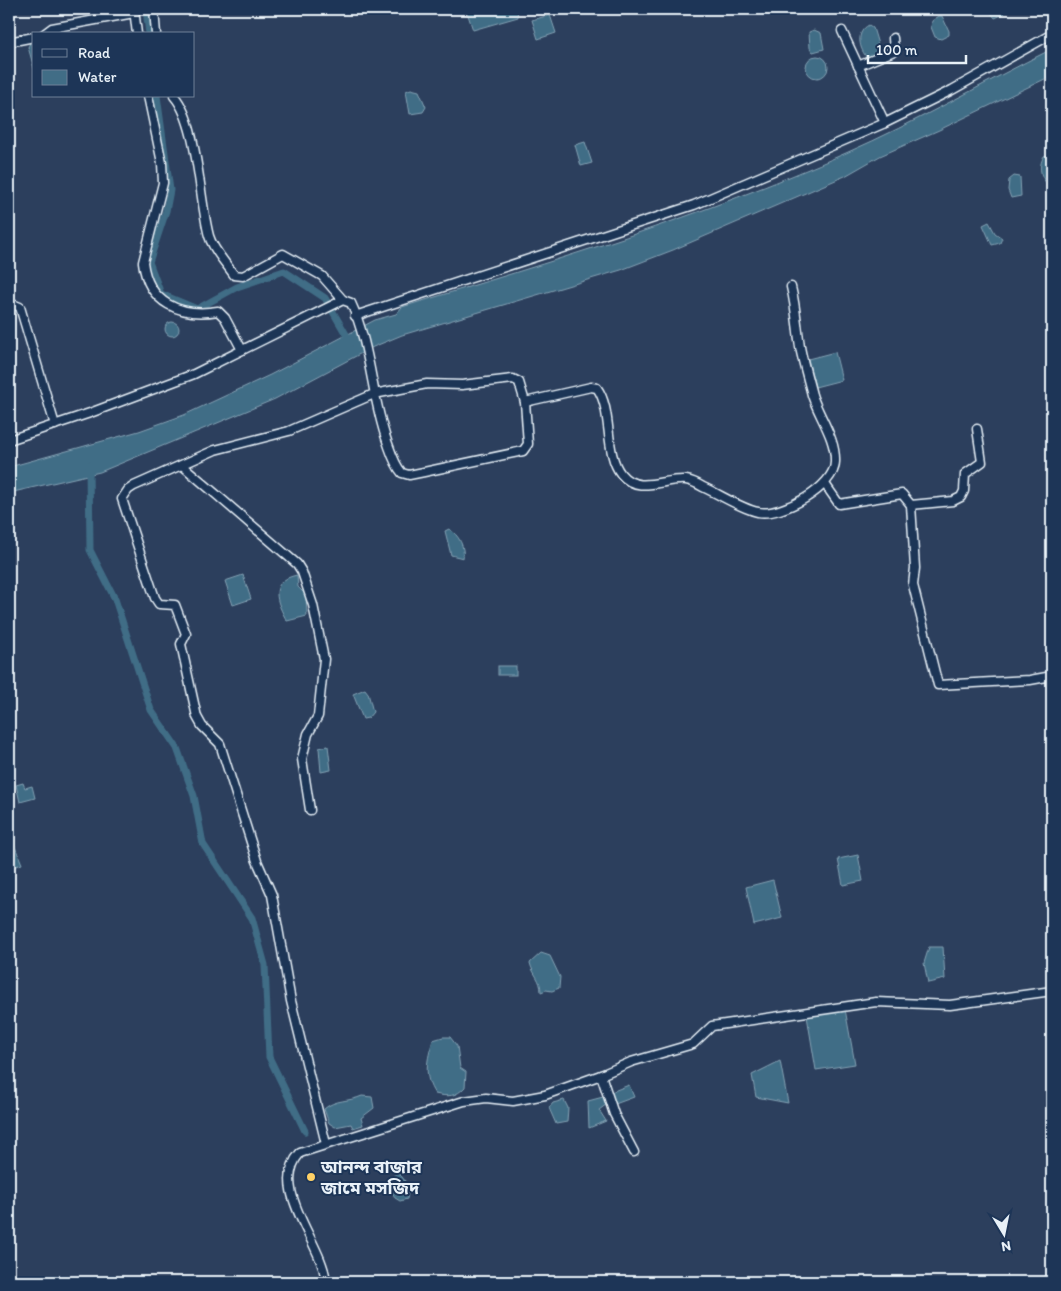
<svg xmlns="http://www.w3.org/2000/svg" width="1061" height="1291" font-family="Itim,'Noto Sans Bengali',sans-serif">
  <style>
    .water { fill: #416d86; stroke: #84a2b4 }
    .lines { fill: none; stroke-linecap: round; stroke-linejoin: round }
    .canal { stroke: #416d86; stroke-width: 7 }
    .minor-casing { stroke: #e8f1f8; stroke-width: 11 }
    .minor { stroke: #1d3557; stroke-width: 8 }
    .poi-dot { fill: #ffd166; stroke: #1d3557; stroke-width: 2 }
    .labels { text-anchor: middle; stroke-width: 4; stroke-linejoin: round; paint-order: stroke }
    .poi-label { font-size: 18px; font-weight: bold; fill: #e8f1f8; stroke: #1d3557; text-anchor: start }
  </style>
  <rect width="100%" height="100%" fill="#2c3f5d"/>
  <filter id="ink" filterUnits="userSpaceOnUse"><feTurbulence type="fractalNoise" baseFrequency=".02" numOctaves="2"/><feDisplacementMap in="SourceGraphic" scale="10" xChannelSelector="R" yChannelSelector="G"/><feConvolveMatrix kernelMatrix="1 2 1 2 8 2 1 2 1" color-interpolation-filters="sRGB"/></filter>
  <g filter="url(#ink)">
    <g class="water">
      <polygon points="466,9 517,9 518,17 473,30"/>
      <polygon points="988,9 1003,9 1004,14 995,18"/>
      <polygon points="550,15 556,33 538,39 532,20"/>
      <polygon points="939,16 942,16 949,31 949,35 941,39 935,37 931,27 932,21"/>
      <path d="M 869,25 L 873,28 L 881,54 L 868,59 C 859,49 855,32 869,25 Z"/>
      <polygon points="814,30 821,33 824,49 813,52 810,48 809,32"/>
      <polygon points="34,42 34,68 28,47 30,43"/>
      <path d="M 1052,49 L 1051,76 L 939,130 L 880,156 L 845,176 L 673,250 L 621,270 L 402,335 L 373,347 L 275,399 L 100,472 L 9,493 L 9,467 L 139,431 L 184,415 L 270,375 L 375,320 L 396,314 L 402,307 C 552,262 703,216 846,153 C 917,122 983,83 1052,49 Z"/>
      <circle cx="817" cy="67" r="11"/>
      <polygon points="411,89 419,91 426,107 423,112 410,114 406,91"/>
      <polygon points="585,142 592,163 581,166 575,145"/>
      <path d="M 1050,154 L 1052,155 L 1052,188 C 1041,180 1037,168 1044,156 Z"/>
      <polygon points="1014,176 1020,177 1021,196 1011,198 1008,190 1009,180"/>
      <polygon points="989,222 995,233 1002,238 1000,243 992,245 983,225"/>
      <circle cx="172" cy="329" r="7"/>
      <polygon points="835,352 842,380 815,387 808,359"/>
      <path d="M 449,529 C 459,535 465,547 463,558 L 451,555 L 445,531 Z"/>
      <polygon points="243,575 251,599 233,605 225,581"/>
      <path d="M 297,575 L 298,587 L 306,595 L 307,616 L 287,621 C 276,602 268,581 297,575 Z"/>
      <rect x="498" y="666" width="18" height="9"/>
      <polygon points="365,689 368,693 373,712 368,718 363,719 353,694"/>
      <polygon points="328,746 331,770 321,772 319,748"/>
      <polygon points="23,783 25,788 32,786 35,798 20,802 16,785"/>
      <polygon points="9,832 22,864 9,868"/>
      <polygon points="858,855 863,881 843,885 838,859"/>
      <polygon points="773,880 782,918 754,925 746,887"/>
      <polygon points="929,947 943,947 945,979 928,983 924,963"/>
      <path d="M 541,953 L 550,956 L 560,977 L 559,988 L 552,991 L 546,990 L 541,992 C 541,979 533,975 530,963 Z"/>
      <polygon points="845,1009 855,1064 816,1070 807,1016"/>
      <path d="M 443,1037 L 450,1037 L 457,1046 L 460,1068 L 466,1072 L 465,1087 C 456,1097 448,1097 435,1094 C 423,1076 427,1060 433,1040 Z"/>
      <polygon points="780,1061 788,1103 756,1097 752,1075"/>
      <polygon points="629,1085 634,1097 615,1104 611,1092"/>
      <path d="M 362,1096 L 372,1097 L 374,1108 L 361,1118 L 363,1125 L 353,1128 L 351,1124 L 335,1127 L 329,1123 L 324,1109 C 335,1099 349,1102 362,1096 Z"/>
      <polygon points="603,1097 607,1104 599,1110 606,1121 589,1128 588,1101"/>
      <polygon points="564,1100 568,1108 567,1122 556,1124 549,1108 553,1103"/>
      <path d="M 398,1173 C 407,1181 409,1187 407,1199 L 400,1201 L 395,1198 L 387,1180 Z"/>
    </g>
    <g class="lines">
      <g class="canal">
        <polyline points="146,9 149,34"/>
        <polyline points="157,96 170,190 166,211 149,262 161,294 197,309 237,287 284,271 325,298 351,343"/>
        <polyline points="89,465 90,550 115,599 151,710 177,748 194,796 203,844 252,918 265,965 269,1057 305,1131"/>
      </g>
      <defs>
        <g id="minor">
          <polyline points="134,9 137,34"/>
          <polyline points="154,9 156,34"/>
          <polyline points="842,31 885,123"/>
          <polyline points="44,34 52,28 134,13"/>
          <polyline points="9,42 34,37"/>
          <polyline points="858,66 894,51 893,38"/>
          <path d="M 148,96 L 162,163 L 163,183 L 143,262 C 148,304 181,317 218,311 L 225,318 L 242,350"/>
          <path d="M 174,96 C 198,123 199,199 209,236 C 213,250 226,263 234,275 L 243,276 L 283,254 L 322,276 L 343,300 L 351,303 C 371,346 371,396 387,441 C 391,452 394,464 402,473 L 409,475 L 424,472 L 523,451 L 528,444 L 525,402 L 519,382 L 513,379 L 462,385 L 427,384 L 374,394 L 289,431 L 215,450 L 134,486 L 128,490 L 122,499 L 155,598 L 159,604 L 175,605 L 186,634 L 181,644 L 197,717 L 202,726 L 220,744 L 257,861 L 272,895 L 291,1001 L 326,1144"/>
          <polyline points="9,306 15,305 20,307 55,425"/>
          <polyline points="355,316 694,205 885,123 952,90 1052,34"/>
          <path d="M 525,402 L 591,387 L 597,388 C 613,410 604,453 621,474 C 638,495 664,478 686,480 C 692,481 698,484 703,487 C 719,494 742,509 758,512 C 781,517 835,487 835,462 C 836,438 819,417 812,395 C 808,379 803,363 800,347 C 797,327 796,307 791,287"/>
          <polyline points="9,440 90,413 194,374 343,300"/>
          <polyline points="182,465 297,564 302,572 313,605 324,659 318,716 308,734 302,759 310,810"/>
          <polyline points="825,484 839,504 902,494 911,505 915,568 913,585 938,685 1030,680 1052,676"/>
          <polyline points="911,505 953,501 961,497 964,491 965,474 982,462 977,429"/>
          <polyline points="601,1075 614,1114 634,1152"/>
          <path d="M 326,1282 C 323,1243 268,1189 300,1153 L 464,1101 L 486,1098 L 513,1101 L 545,1095 L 601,1075 L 631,1062 L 693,1044 L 712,1026 L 876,1002 L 950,1005 L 1052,991"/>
        </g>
      </defs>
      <use href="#minor" class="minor-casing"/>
      <use href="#minor" class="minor"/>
    </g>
  </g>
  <circle class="poi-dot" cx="311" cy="1177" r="5"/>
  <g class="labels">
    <g class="poi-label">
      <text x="321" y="1173">আনন্দ বাজার<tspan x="321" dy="21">জামে মসজিদ</tspan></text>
    </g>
  </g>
  <rect width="1061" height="1291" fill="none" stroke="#1d3557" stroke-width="30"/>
  <rect x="15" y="15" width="1031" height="1261" fill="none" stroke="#e8f1f8" stroke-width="2" filter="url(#ink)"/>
  <rect x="32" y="32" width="162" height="65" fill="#1d3557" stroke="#6e8097"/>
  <rect x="42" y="49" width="25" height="8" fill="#1d3557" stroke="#6e8097"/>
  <text x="78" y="58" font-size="15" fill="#e8f1f8">Road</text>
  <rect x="42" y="70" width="25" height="15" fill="#416d86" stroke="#6e8097"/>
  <text x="78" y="82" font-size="15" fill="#e8f1f8">Water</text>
  <g transform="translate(1004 1234) rotate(170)" stroke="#1d3557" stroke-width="4" paint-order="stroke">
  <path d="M0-4L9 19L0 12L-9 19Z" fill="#e8f1f8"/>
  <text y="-8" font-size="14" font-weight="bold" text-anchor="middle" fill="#e8f1f8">N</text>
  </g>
  <path d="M868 55v8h98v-8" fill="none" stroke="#e8f1f8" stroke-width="2.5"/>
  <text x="876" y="55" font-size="15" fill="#e8f1f8" stroke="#1d3557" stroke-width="4" paint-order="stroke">100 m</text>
</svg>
